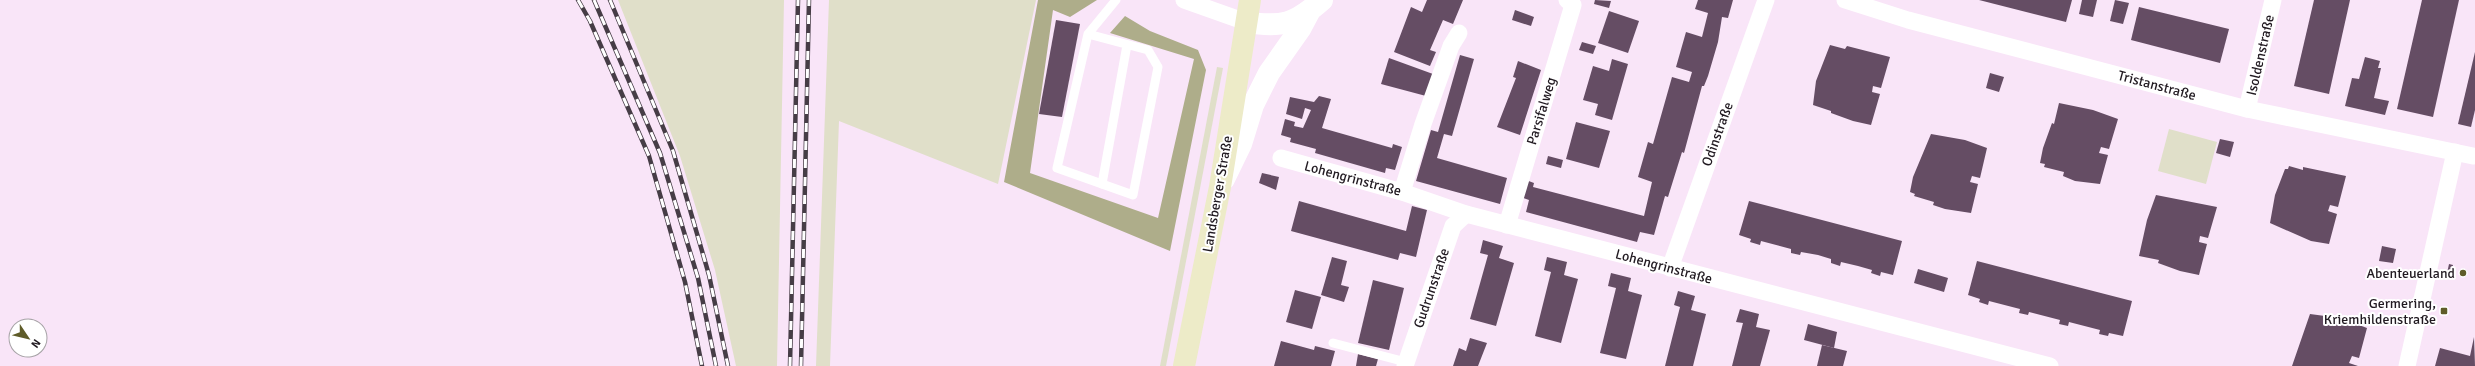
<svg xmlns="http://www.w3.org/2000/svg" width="2475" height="366" font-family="Signika,sans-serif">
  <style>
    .green { fill: #e0dfc9 }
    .forest { fill: #aead8a }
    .building { fill: #654d64 }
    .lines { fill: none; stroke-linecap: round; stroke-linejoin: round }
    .service { stroke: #fff; stroke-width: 9 }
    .minor { stroke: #fff; stroke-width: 17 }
    .tertiary { stroke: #fff; stroke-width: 22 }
    .secondary { stroke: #edebc8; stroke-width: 22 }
    .rail-casing { stroke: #463d46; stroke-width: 4.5 }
    .rail { stroke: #fff; stroke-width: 3; stroke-dasharray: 9; stroke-linecap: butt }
    .poi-dot { fill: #5f5c29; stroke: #fff; stroke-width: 1.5 }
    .labels { text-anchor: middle; stroke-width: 4; stroke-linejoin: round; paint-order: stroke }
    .street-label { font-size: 14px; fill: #211a21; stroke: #fff }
    .poi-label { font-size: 14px; fill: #211a21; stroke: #fff; text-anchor: end }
  </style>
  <rect width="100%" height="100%" fill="#f9e5f8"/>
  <g class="green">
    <polygon points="618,0 784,0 777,366 736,366 715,270 680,156"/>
    <polygon points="829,0 1036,0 998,184 839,121 830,366 816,366"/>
    <polygon points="1217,67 1223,68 1166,366 1160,366"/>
    <polygon points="2169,129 2217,142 2206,184 2158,171"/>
  </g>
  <polygon class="forest" points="1038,0 1097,0 1070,17 1053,10 1030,173 1158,218 1194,59 1110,33 1125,16 1150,31 1198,50 1206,70 1170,251 1004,182"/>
  <g class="building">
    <polygon points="1427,0 1463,0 1453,24 1443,20 1430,50 1436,52 1430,66 1394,52 1411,7 1422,12"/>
    <polygon points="1595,0 1611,1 1609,8 1594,4"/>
    <polygon points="1698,0 1733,0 1728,18 1722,17 1718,42 1708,76 1704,86 1702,86 1684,153 1682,152 1668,197 1665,196 1654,235 1640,232 1637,242 1526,212 1529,200 1521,197 1526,180 1534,183 1533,187 1644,216 1652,182 1638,177 1648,142 1653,144 1672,77 1689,82 1692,72 1676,67 1686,32 1702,37 1708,13 1695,9"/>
    <polygon points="1979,0 2072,0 2066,22"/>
    <polygon points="2082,0 2097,0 2093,17 2079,14"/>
    <polygon points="2115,0 2129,3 2123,24 2110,21"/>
    <polygon points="2314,0 2350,0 2329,94 2294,86"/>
    <polygon points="2422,0 2459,0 2433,117 2397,109"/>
    <polygon points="2139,7 2229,29 2220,63 2131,40"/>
    <polygon points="1515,10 1534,17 1531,26 1512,20"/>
    <polygon points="1609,11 1639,21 1628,53 1598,43"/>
    <polygon points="1056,20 1080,24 1062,117 1039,114"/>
    <polygon points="1582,42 1596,46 1593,54 1579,50"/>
    <polygon points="1830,45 1845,49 1847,46 1890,57 1881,88 1873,86 1872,92 1880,94 1871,125 1853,121 1831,113 1831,111 1813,105 1816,81"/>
    <polygon points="2475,52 2475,110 2471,127 2458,124"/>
    <polygon points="1460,55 1474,59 1452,136 1444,134 1437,158 1507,178 1500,204 1416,181 1431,130 1438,132"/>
    <polygon points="2365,57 2380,61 2378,68 2381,68 2374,98 2389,101 2385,115 2345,106 2352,78 2359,79"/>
    <polygon points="1389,58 1433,74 1426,96 1381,84"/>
    <polygon points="1612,59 1628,64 1612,120 1595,115 1598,104 1583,100 1593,66 1609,71"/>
    <polygon points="1518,61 1541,70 1520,135 1497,127 1516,78 1513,77"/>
    <polygon points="1990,73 2004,77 1999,92 1986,88"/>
    <polygon points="1319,96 1331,99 1322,128 1392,148 1393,144 1402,147 1395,170 1386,168 1385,173 1315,153 1316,149 1290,142 1291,138 1281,135 1285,119 1295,122 1294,126 1303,128 1311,110 1305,108 1302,119 1286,114 1290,97 1314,102"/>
    <polygon points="2059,103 2093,110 2118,119 2109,149 2101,147 2099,153 2108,155 2100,184 2075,181 2063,176 2064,172 2044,167 2045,164 2040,163 2043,148 2052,123 2054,124"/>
    <polygon points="1576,122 1610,131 1599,168 1566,159"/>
    <polygon points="1931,134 1965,140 1987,148 1980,178 1972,176 1970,182 1978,184 1971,213 1945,209 1933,205 1934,202 1914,196 1915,194 1910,192 1913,177"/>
    <polygon points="2220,139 2234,142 2230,157 2216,153"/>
    <polygon points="1548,156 1563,160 1561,168 1546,164"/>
    <polygon points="2289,166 2303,170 2303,167 2346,176 2338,207 2330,205 2328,211 2337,214 2329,244 2311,241 2270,223 2275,195 2285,169 2288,169"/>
    <polygon points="1262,173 1279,177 1276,190 1259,183"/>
    <polygon points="2156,195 2217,207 2208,238 2200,236 2199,242 2207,244 2199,275 2180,271 2158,263 2159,260 2139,256 2147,220"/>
    <polygon points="1299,201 1406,231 1412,206 1427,210 1416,257 1400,253 1398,260 1291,231"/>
    <polygon points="1749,201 1902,241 1893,275 1881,272 1880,276 1871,273 1872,270 1858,266 1841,262 1840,266 1831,263 1831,259 1818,255 1801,252 1800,255 1791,253 1791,249 1761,241 1760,245 1750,242 1751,239 1739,235"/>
    <polygon points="1483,240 1503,246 1499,258 1514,263 1496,326 1470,319 1488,255 1480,253"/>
    <polygon points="2382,246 2396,249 2393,263 2379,261"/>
    <polygon points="1332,257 1347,261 1341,285 1349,287 1344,302 1321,295"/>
    <polygon points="1547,257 1567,262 1564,275 1578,279 1561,343 1535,336 1551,272 1544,270"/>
    <polygon points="1977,261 2132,301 2123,336 2109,333 2108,336 2099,334 2100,330 2069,322 2068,326 2059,324 2060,320 2029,312 2028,315 2019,313 2020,309 1989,301 1988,305 1979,302 1980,299 1968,295"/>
    <polygon points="2449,264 2453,265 2450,279 2446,278"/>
    <polygon points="1918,269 1948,278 1944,292 1914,283"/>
    <polygon points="1611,273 1631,278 1628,291 1642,295 1626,359 1600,353 1616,288 1608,286"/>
    <polygon points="1373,280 1404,288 1389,350 1358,343"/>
    <polygon points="1295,290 1321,297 1312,329 1286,322"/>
    <polygon points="1678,291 1695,296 1691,310 1706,314 1693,366 1665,366 1680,307 1674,305"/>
    <polygon points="1740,309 1759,314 1756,327 1770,330 1760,366 1732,366 1743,323 1736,322"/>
    <polygon points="2310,314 2340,318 2367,328 2359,358 2352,356 2349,363 2358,366 2292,366"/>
    <polygon points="1808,324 1837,332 1834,348 1804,340"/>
    <polygon points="2474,337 2475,366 2435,366 2440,348 2470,356"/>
    <polygon points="1470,338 1487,343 1478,366 1453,366 1459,348 1466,351"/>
    <polygon points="1281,341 1314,350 1315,346 1335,351 1331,366 1274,366"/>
    <polygon points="1822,345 1847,351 1843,366 1817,366"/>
    <polygon points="1358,354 1378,359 1376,366 1356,366"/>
  </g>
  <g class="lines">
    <g class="service">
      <polyline points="1088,34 1148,50 1158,67 1133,195 1057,168 1088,34 1116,0"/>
      <polyline points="1102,184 1127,45"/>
      <polyline points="1333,343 1406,362"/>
    </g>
    <g class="minor">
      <polyline points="1184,0 1246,22"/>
      <polyline points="1845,0 1908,20 2247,109 2473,156"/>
      <polyline points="2247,109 2273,0"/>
      <polyline points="1281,158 1402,192 1466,214 2050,366"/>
      <polyline points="1402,192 1423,124 1451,46 1459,33"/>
      <polyline points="1507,225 1573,5 1567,0"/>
      <polyline points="1670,268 1766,0"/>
      <polyline points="1405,366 1453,226 1466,214"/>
      <polyline points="2407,366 2455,152"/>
    </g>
    <g class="tertiary">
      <path d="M 1246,22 C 1282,28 1295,24 1322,0"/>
      <polyline points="1224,179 1241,144 1253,105 1269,73 1300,29 1309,12"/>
    </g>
    <polyline class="secondary" points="1184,366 1220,187 1250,0"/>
    <defs>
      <g id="rail">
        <polyline points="578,0 590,21 649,156 685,282 702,366"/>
        <polyline points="594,0 660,153 698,278 716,366"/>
        <polyline points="610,0 673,151 709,275 728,366"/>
        <polyline points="790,366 798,0"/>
        <polyline points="801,366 809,0"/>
      </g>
    </defs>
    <use href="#rail" class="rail-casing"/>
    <use href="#rail" class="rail"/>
  </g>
  <g class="poi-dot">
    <circle cx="2463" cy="273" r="4"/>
    <rect x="2440" y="307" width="8" height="8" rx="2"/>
  </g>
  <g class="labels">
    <g class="street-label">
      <text transform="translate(2260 55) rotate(-77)" y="5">Isoldenstraße</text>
      <text transform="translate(2157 85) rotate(15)" y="5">Tristanstraße</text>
      <text transform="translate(1541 111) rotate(-73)" y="5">Parsifalweg</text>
      <text transform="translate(1717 134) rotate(-70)" y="5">Odinstraße</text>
      <text transform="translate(1353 178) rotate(15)" y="5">Lohengrinstraße</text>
      <text transform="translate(1217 194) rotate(-80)" y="5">Landsberger Straße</text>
      <text transform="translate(1664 266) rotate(15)" y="5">Lohengrinstraße</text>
      <text transform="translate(1431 288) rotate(-71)" y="5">Gudrunstraße</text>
    </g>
    <g class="poi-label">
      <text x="2455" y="278">Abenteuerland</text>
      <text x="2436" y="308">Germering,<tspan x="2436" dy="16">Kriemhildenstraße</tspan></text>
    </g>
  </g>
  <g transform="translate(28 338) rotate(125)"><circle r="19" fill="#ffffff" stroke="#a6a3a6"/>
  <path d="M0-3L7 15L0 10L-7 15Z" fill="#5f5c29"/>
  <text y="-6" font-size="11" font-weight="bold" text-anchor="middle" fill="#211a21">N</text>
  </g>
</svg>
